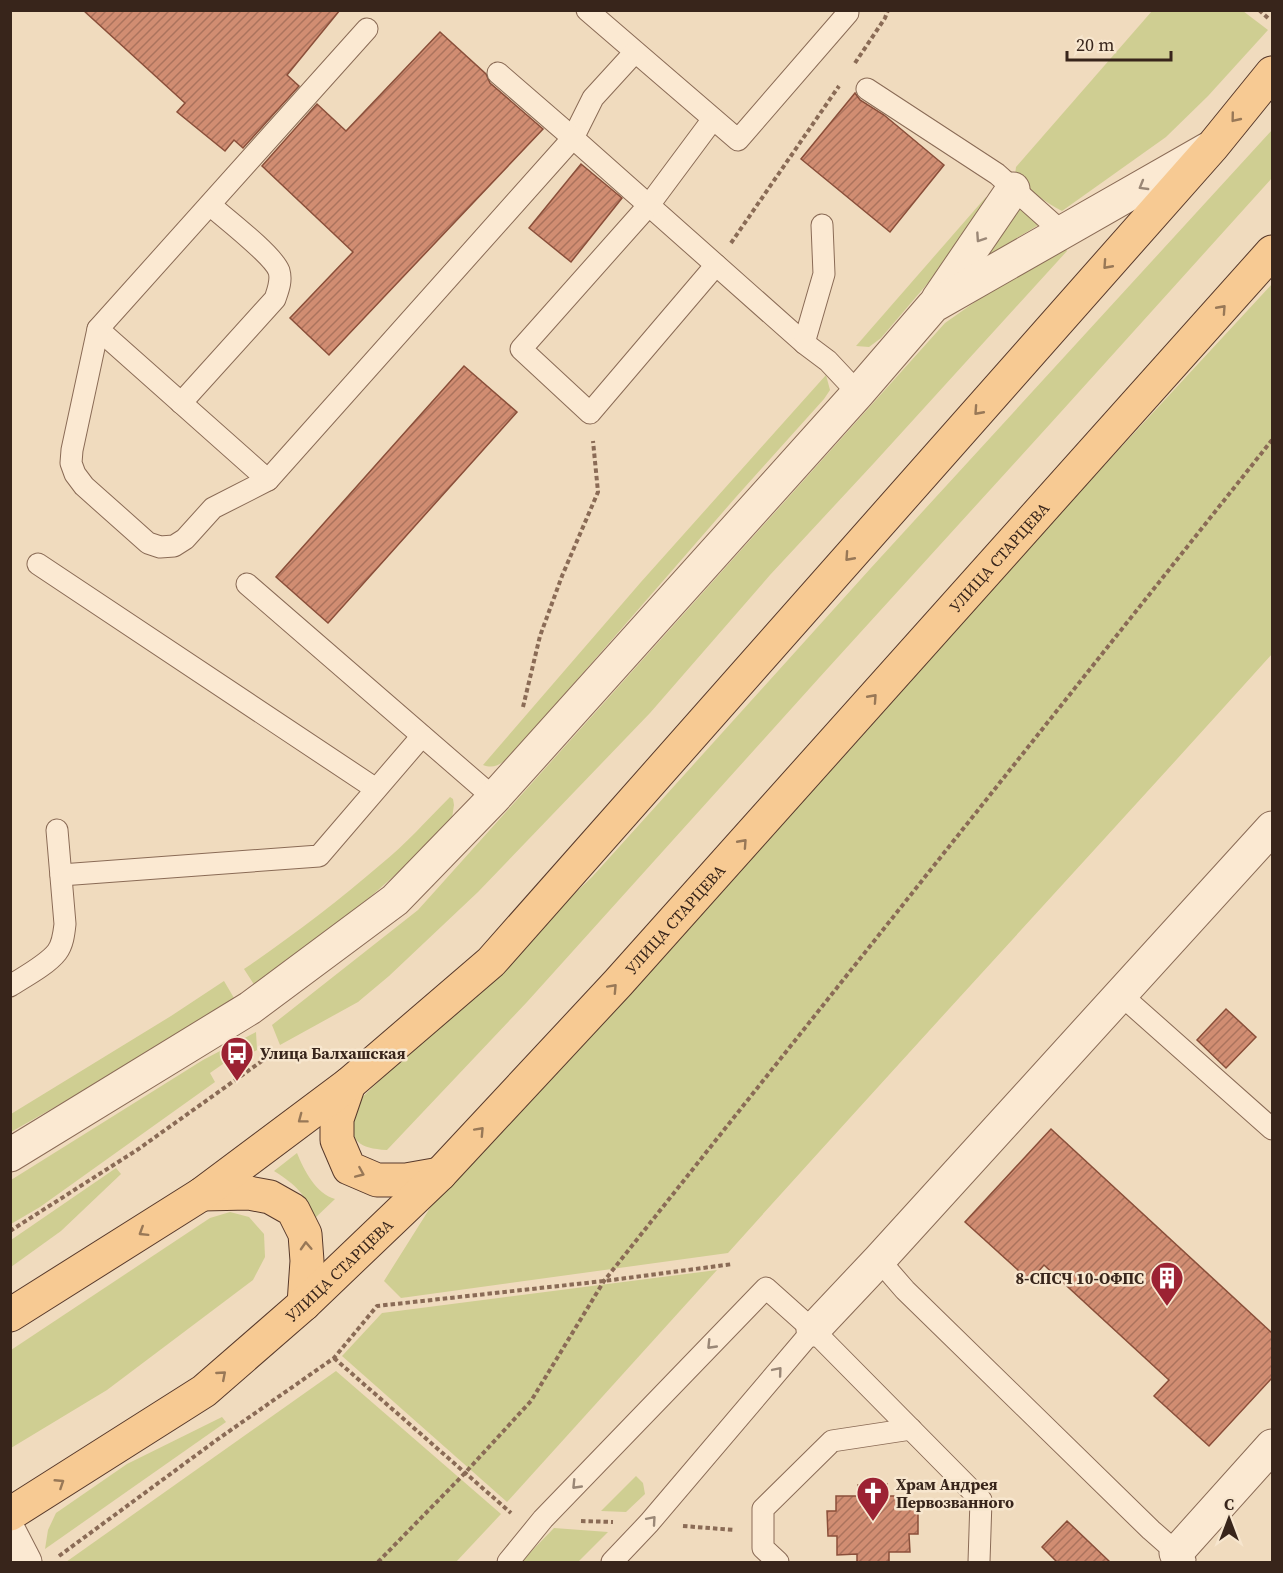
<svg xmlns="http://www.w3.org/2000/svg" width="1283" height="1573" font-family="'Source Serif 4',serif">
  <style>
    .grass { fill: #cfce92 }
    .building { fill: url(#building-hatch); stroke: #8a4f3a; stroke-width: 1.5 }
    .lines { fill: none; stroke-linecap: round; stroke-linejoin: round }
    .lane-casing { stroke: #8a6b56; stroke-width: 23 }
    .street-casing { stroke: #8a6b56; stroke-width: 35 }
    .primary-casing { stroke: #57392b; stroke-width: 35 }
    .path { stroke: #8a6b56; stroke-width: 4; stroke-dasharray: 4.5 3; stroke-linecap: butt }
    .lane { stroke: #fbe9d2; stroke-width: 21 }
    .street { stroke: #fbe9d2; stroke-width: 33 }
    .primary { stroke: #f7ca93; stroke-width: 33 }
    .oneway { stroke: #987857 }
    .oneway2 { stroke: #9a8776 }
    .labels { text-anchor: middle; stroke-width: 5; stroke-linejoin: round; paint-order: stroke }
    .street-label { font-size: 16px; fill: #38251b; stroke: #f7e6ce }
    .poi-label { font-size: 16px; font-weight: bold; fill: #38251b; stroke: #f7e6ce; text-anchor: start }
  </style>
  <defs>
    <pattern id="building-hatch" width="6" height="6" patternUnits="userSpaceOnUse" patternTransform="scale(1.5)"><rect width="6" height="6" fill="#d18d72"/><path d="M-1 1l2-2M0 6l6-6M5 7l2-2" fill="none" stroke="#ab735d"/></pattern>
  </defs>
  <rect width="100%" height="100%" fill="#f0dbbe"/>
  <g class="grass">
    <path d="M 1152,11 L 1243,11 L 1268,30 L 1208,96 L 1166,137 L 1062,211 C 1044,201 1029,191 1015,175 L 1016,167 Z"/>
    <path d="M 1272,130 L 1272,178 L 1060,413 L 819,678 L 527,1002 L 387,1150 C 353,1148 350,1138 352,1107 L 592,877 L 870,569 Z"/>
    <polygon points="986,197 989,205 951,256 881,338 869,347 856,346"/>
    <polygon points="1019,206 1040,224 974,264"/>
    <polygon points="1056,245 1064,245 1067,251 874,463 770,575 650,713 478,892 389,976 358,1002 280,1045 272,1025 418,910 945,323"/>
    <path d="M 1272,284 L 1272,654 C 1092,854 908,1052 728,1253 L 401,1298 L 384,1281 L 440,1192 L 622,1000 L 855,744 L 1062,511 Z"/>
    <path d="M 826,375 L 830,390 L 824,399 L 736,497 L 516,750 C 506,759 498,771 483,765 L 641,582 Z"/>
    <path d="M 450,797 L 453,799 L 454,805 L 452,818 L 413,859 L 342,922 L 255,986 L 244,969 C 291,937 337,902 380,865 C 405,845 427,820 450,797 Z"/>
    <polygon points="224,981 234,998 76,1095 11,1132 11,1114 171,1016"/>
    <polygon points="256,1032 257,1050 237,1061 233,1057 210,1073 215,1082 40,1207 11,1224 11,1180 203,1060"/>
    <path d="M 297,1153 C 304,1170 316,1194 335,1199 L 314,1219 C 306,1194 296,1185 274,1171 Z"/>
    <polygon points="116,1168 121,1174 61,1231 11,1267 11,1240"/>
    <polygon points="230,1212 249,1217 264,1234 265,1257 253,1280 107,1390 11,1448 11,1350 210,1218"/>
    <polygon points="717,1270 507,1502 342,1356 382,1313"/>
    <polygon points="336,1371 501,1514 456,1562 66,1562"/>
    <polygon points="222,1417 226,1422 45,1549 48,1530 56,1513 127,1464"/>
    <polygon points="636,1476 643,1483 645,1494 626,1512 601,1511"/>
    <polygon points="554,1528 608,1532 578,1562 521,1562"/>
  </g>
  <g class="building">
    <polygon points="83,10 340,10 287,75 299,86 243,148 234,140 225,151 177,112 185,103"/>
    <polygon points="440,32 486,74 490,83 543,129 329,355 290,318 353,252 262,166 317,104 346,131"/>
    <polygon points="855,93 860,100 884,115 944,165 890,232 801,159"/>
    <polygon points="581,164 622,198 571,262 529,228"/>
    <polygon points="464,366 517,412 328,623 276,577"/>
    <polygon points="1226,1009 1256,1037 1226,1068 1197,1040"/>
    <polygon points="1051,1129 1272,1333 1272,1378 1209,1446 1154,1396 1169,1380 1044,1265 1030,1281 965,1222"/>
    <polygon points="887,1484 888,1496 909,1496 909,1508 918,1508 918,1534 909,1534 910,1552 889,1552 889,1563 857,1563 857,1554 837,1555 837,1536 828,1536 827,1511 836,1511 836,1496 858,1496 858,1485"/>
    <polygon points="1067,1521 1111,1563 1058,1563 1042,1547"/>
  </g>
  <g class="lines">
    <defs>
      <g id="lane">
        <polyline points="587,10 738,140 848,13 845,10"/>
        <polyline points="367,29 98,329 268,480 573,138 593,98 635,52"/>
        <polyline points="498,73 573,138 804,343 828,361 858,393"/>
        <polyline points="867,89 997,174 1062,232"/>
        <polyline points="713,119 649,205 521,349 590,413 716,265"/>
        <polyline points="98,329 72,450 71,463 75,474 84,486 148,543 160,547 174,546 185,539 213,508 268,480"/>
        <polyline points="804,343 824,274 822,225"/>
        <path d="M 181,403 L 275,299 C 278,290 282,281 279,271 C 273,255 225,218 210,205"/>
        <polyline points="38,564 376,789"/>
        <polyline points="247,584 494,798"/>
        <polyline points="61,875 319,856 422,736"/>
        <path d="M 10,986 C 24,977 47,965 57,952 C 63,944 64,933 65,924 L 57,830"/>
        <polyline points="1120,994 1272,1129"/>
        <polyline points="879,1260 905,1290 1151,1530 1185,1560"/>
        <polyline points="813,1330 981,1500 979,1562"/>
        <polyline points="508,1562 543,1519 766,1288 813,1330 649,1523 612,1562"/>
        <polyline points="778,1562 763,1548 763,1509 832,1441 911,1429"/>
      </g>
      <g id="street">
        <polyline points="938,299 1013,189"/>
        <polyline points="10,1155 250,1008 395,900 494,798 858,393 933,306 1208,149"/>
        <polyline points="813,1330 879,1260 1272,828"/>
        <polyline points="10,1533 25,1562"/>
        <polyline points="1176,1553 1272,1446"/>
      </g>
      <g id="primary">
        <polyline points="349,1084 337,1119 337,1140 349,1168 377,1180 406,1180 440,1174"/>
        <polyline points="202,1194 249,1193 270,1197 293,1210 305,1234 307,1261 304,1304"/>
        <polyline points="10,1315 202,1194 349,1084 491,962 1212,147 1272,73"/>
        <path id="s1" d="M 10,1514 L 204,1391 L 304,1304 L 440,1174 L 618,983 L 1272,252"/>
      </g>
    </defs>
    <use href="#lane" class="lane-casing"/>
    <use href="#street" class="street-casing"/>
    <use href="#primary" class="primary-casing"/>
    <g class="path">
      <polyline points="1259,10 1268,18"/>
      <polyline points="855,63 885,18 888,10"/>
      <polyline points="731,243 839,86"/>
      <polyline points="523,707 540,636 562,576 598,492 593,441"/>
      <polyline points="10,1231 137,1150 276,1051"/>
      <polyline points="334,1358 511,1513"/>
      <polyline points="581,1521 613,1522"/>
      <polyline points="683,1526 735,1530"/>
      <polyline points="59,1556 218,1439 334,1358 377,1306 604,1281 733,1264"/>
      <polyline points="378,1562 465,1473 531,1401 604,1281 1272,440"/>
    </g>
    <use href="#lane" class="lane"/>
    <use href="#street" class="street"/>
    <use href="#primary" class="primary"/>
  </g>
  <defs><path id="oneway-chevron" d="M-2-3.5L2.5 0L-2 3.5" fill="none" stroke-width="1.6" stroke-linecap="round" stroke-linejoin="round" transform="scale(1.5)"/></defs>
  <g class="oneway">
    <use href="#oneway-chevron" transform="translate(1235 118) rotate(129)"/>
    <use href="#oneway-chevron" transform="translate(1107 265) rotate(132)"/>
    <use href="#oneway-chevron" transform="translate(1222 309) rotate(-48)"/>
    <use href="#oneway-chevron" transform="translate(978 411) rotate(132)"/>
    <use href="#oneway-chevron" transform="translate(849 557) rotate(132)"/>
    <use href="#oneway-chevron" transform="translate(873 698) rotate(-48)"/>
    <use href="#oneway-chevron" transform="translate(743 843) rotate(-48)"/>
    <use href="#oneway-chevron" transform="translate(613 988) rotate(-47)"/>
    <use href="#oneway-chevron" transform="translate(302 1119) rotate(143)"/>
    <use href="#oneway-chevron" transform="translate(480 1131) rotate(-47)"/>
    <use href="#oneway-chevron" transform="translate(360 1173) rotate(23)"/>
    <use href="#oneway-chevron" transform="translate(143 1232) rotate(148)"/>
    <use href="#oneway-chevron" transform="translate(306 1246) rotate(-93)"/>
    <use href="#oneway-chevron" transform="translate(222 1375) rotate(-41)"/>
    <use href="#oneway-chevron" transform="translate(60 1483) rotate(-33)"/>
  </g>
  <g class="oneway2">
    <use href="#oneway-chevron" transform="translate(1143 186) rotate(150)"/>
    <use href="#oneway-chevron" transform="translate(980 238) rotate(124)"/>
    <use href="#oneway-chevron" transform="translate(711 1345) rotate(134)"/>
    <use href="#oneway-chevron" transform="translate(778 1371) rotate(-50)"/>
    <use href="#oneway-chevron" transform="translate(576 1485) rotate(134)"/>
    <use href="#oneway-chevron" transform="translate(652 1520) rotate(-49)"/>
  </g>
  <defs>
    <symbol id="bus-pin" viewBox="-11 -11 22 30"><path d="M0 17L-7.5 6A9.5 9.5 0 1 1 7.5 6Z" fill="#9c2233" stroke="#f7e6ce"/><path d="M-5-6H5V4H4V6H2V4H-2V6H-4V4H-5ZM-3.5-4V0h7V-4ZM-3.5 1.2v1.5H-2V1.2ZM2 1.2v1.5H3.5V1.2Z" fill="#fff"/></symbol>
    <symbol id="building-pin" viewBox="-11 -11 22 30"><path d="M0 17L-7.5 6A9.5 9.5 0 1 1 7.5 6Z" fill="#9c2233" stroke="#f7e6ce"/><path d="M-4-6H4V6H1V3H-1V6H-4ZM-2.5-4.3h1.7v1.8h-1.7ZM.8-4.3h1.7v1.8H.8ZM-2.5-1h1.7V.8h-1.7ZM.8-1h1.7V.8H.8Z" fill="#fff"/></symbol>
    <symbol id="church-pin" viewBox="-11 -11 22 30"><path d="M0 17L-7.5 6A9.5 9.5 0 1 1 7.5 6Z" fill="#9c2233" stroke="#f7e6ce"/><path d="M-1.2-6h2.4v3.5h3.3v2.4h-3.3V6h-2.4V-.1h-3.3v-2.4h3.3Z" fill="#fff"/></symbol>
  </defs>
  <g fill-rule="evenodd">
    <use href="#bus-pin" x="218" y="1034" width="38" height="52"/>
    <use href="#building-pin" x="1148" y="1259" width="38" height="52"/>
    <use href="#church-pin" x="854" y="1474" width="38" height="52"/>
  </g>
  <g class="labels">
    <g class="street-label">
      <text dy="6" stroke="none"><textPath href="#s1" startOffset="1383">УЛИЦА СТАРЦЕВА</textPath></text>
      <text dy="6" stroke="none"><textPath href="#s1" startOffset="897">УЛИЦА СТАРЦЕВА</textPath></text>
      <text dy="6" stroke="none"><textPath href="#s1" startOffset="411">УЛИЦА СТАРЦЕВА</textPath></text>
    </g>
    <g class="poi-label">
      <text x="260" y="1059">Улица Балхашская</text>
      <text x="1144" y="1284" text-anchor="end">8-СПСЧ 10-ОФПС</text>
      <text x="896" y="1490">Храм Андрея<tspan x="896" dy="18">Первозванного</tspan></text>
    </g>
  </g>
  <rect width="1283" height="1573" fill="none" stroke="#38251b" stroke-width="24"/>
  <g transform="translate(1229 1519)" stroke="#f7e6ce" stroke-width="4.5" paint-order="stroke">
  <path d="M0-4.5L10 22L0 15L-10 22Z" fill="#38251b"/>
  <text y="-9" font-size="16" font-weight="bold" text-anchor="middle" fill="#38251b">С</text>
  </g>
  <path d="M1067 51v9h104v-9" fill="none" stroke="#38251b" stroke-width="3"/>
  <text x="1076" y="51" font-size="18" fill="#38251b" stroke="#f7e6ce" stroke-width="4.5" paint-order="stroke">20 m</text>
</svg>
